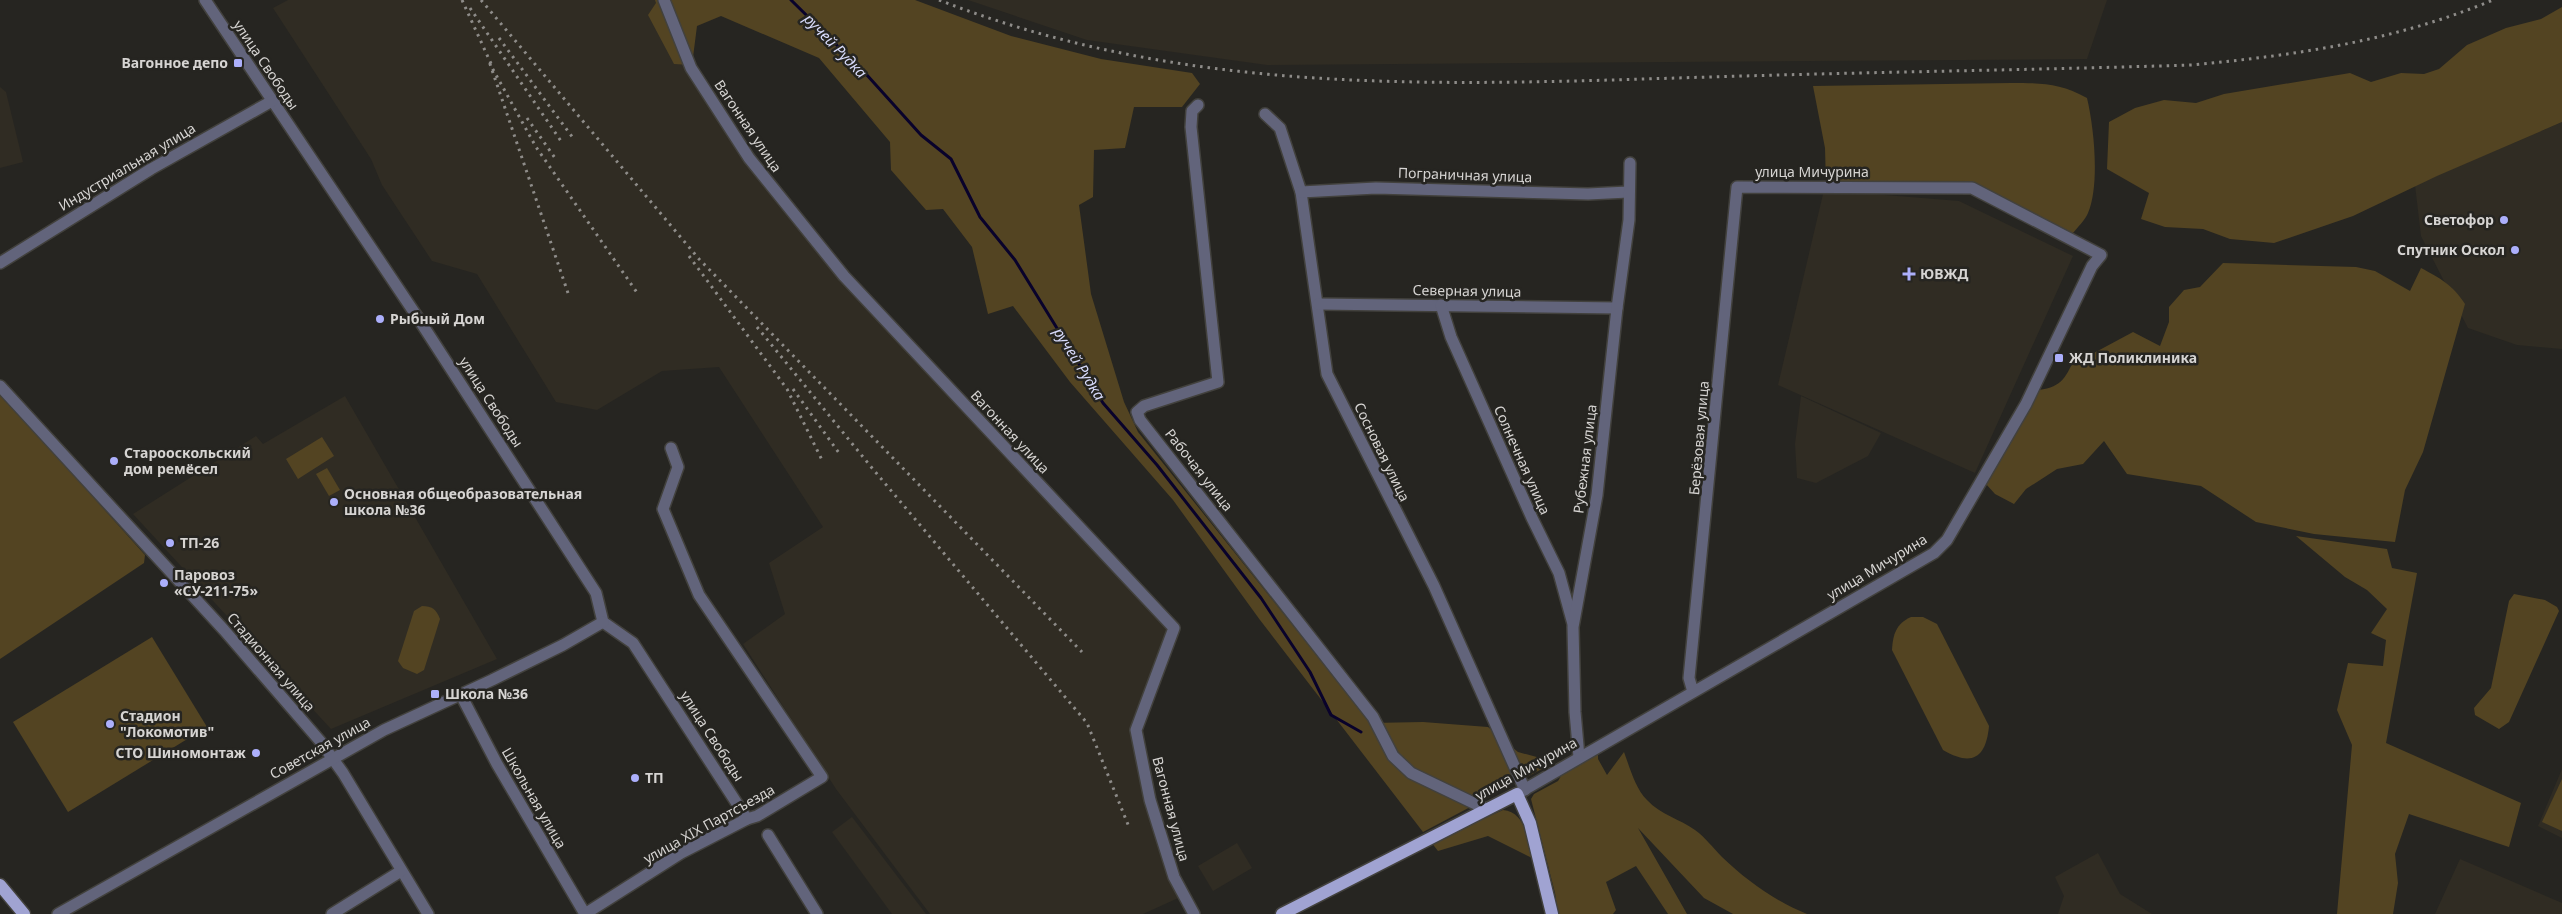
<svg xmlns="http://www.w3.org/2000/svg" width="2562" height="914" font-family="'Noto Sans',sans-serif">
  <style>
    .built { fill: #302c23 }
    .green { fill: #534422 }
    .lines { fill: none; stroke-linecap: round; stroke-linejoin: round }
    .stream { stroke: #09022b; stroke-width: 3 }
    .minor-casing { stroke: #42413d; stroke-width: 14 }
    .major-casing { stroke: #42413d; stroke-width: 15 }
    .minor { stroke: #62647b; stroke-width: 11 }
    .major { stroke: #a0a3d2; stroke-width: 12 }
    .rail { stroke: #8e8c89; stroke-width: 3; stroke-dasharray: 2.5 5; stroke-linecap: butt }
    .poi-dot { fill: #acaffb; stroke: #262521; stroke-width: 2 }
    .labels { text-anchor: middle; stroke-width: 5; stroke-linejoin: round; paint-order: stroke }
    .poi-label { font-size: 14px; font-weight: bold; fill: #d6d4d2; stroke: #262521; text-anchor: start }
    .street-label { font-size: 14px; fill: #d6d4d2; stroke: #262521 }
    .water-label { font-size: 15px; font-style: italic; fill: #d7dafa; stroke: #262521 }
  </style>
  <rect width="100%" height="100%" fill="#262521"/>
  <g class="built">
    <polygon points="288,0 696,0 689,68 844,277 1173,628 1136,730 1149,799 1187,894 1143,914 930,914 836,789 743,644 785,614 769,563 823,527 719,367 662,371 597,410 556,402 477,274 432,261 382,185 371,159 273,8"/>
    <polygon points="968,0 2107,0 2087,59 1267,65 1087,40"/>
    <polygon points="0,87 6,92 23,162 0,168"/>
    <polygon points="2562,122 2562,349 2517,345 2468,328 2421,236 2415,185"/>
    <polygon points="1824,190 1959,201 2073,256 1975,473 1778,385"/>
    <polygon points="345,396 497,659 331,729 133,514 256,436 263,444"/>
    <polygon points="1801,396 1881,433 1868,456 1816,483 1797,478 1795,444"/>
    <polygon points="2562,769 2562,838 2538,826"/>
    <polygon points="852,817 926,914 892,914 832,832"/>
    <polygon points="1237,843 1252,868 1213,891 1198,866"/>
    <polygon points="2098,853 2120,894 2152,914 2058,914 2064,896 2055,877"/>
    <polygon points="2460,859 2562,903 2562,914 2435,914"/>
  </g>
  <g class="green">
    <polygon points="655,0 915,0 1011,36 1101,59 1192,73 1200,84 1182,107 1134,107 1125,148 1094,150 1093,197 1079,205 1091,294 1124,402 1138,432 1371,723 1423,722 1488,727 1518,752 1555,762 1423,832 1260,620 1173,500 1070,382 1013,306 988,314 972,247 943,209 926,210 891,170 890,142 819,58 721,16 697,26 692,65 674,64 648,15 656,3"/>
    <polygon points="2562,7 2562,122 2437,176 2353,216 2274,243 2230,239 2203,229 2165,227 2141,219 2149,193 2107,169 2109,122 2135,108 2164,100 2196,103 2224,94 2350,73 2371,82 2401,73 2424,74 2439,69 2467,45 2506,28 2541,19"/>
    <path d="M 2011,83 C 2041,83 2060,83 2087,98 C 2094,127 2100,185 2088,213 C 2085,220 2077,228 2072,234 C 2037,218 2005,195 1969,182 L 1826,185 L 1825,148 L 1813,86 Z"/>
    <path d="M 2223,263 L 2356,267 L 2375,271 L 2410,291 L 2421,268 C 2440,278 2453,285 2465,304 L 2423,452 L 2405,490 L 2395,542 L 2314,534 L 2256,522 L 2201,486 L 2127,474 L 2104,441 L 2083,464 L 2057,469 L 2026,489 L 2014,504 L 1995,494 L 1986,484 L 2039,390 C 2063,387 2066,376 2076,356 L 2092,354 L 2133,332 L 2160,346 L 2169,322 L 2169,307 L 2184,290 L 2200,287 Z"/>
    <polygon points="0,393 145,555 144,563 0,659"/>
    <polygon points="322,437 334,456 298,479 286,459"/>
    <polygon points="327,468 340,490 329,496 316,474"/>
    <polygon points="2296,536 2387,549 2392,568 2417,573 2386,743 2521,803 2509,847 2409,814 2395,854 2398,883 2393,914 2337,914 2352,745 2337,710 2348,663 2383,666 2386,640 2371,633 2387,609 2367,590 2345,577"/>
    <polygon points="2514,594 2545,600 2557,607 2559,611 2509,722 2499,729 2475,715 2474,708 2491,688 2509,601"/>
    <path d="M 422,606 C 432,606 436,609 440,619 L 424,670 L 417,674 L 403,668 L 398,661 L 414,611 Z"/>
    <path d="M 1911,617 L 1923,617 L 1937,624 L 1989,726 C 1986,758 1972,767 1943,750 L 1892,650 C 1893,634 1896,624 1911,617 Z"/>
    <polygon points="152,637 207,727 68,812 13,722"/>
    <path d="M 1598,750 L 1598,759 L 1607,775 L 1624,752 C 1630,768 1635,788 1647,800 C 1661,815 1680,819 1695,830 C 1706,838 1713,848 1722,857 C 1746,880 1776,902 1807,914 L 1733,914 L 1704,898 L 1638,828 L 1687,914 L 1668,914 L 1636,866 L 1606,882 L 1616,910 L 1613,914 L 1558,914 L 1555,893 L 1531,799 L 1534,794 L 1558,781 L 1564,771 Z"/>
    <polygon points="2562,779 2562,831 2542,822"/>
    <path d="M 1503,810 C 1526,812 1528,841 1534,859 L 1488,836 L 1438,851 L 1431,842 Z"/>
  </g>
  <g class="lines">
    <polyline class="stream" points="791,0 866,74 921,135 951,159 980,217 1015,260 1103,403 1157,465 1261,598 1310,672 1331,715 1361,732"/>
    <defs>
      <g id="minor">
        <polyline points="205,0 418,318 596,593 603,622 633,643 747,819"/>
        <polyline points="664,0 691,68 749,158 844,276 1174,628 1136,730 1150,800 1174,877 1194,914"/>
        <polyline points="1198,105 1192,111 1191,127 1218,382 1144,406 1137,412 1140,420 1373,717 1393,756 1411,773 1486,809"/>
        <polyline points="1265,114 1280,128 1301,192 1327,374 1434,586 1525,790"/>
        <polyline points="1301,192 1376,188 1588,194 1628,192"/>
        <polyline points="0,263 151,169 272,101"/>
        <polyline points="1318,304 1617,308"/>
        <polyline points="1441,305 1451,337 1532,518 1559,573 1573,624"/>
        <polyline points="0,386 224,630 320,741 343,773 428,914"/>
        <polyline points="461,695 497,764 585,914"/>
        <polyline points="1579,757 1575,712 1573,627 1597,495 1617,308 1629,220 1630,163"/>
        <polyline points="1517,794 1934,553 1947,540 2026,404 2092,266 2101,255 1972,188 1737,187 1689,678 1693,692"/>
        <polyline points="768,835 817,914"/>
        <polyline points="58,914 384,730 492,680 563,645 603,622"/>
        <polyline points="332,914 401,871"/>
        <polyline points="585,914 681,853 747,819 757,816 822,777 699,595 663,509 678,467 671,448"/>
      </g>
      <g id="major">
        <polyline points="0,885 24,914"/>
        <polyline points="1282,914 1517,794 1530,823 1552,914"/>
      </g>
    </defs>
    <use href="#minor" class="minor-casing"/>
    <use href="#major" class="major-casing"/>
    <use href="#minor" class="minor"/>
    <use href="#major" class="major"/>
    <g class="rail">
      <polyline points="462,0 493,68"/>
      <polyline points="481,0 699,259 1082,652"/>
      <path d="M 939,0 C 1191,98 1445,85 1709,77 C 1870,72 2031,70 2192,65 C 2298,55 2394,41 2493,0"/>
      <polyline points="470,8 563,144"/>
      <polyline points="499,38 573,138"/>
      <polyline points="527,118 555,158"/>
      <polyline points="689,256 787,389 823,462"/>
      <polyline points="568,293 490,64 536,147 638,294"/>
      <polyline points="757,327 872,468 1087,723 1129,827"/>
      <polyline points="793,389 839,453"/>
    </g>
  </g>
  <g class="poi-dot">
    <rect x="233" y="58" width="10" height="10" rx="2.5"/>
    <circle cx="2504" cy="220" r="5"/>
    <circle cx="2515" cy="250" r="5"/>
    <path d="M1906.5 266.5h5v5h5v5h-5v5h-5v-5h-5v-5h5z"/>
    <circle cx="380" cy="319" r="5"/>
    <rect x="2054" y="353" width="10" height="10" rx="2.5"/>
    <circle cx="114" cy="461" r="5"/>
    <circle cx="334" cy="502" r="5"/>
    <circle cx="170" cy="543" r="5"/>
    <circle cx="164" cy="583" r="5"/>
    <rect x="430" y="689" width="10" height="10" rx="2.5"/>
    <circle cx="110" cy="724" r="5"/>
    <circle cx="256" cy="753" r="5"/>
    <circle cx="635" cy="778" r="5"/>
  </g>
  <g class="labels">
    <g class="poi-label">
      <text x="228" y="68" text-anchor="end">Вагонное депо</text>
      <text x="2494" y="225" text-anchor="end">Светофор</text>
      <text x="2505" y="255" text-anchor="end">Спутник Оскол</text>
      <text x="1920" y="279">ЮВЖД</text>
      <text x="390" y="324">Рыбный Дом</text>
      <text x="2069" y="363">ЖД Поликлиника</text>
      <text x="124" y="458">Старооскольский<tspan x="124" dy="16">дом ремёсел</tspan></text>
      <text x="344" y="499">Основная общеобразовательная<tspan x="344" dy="16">школа №36</tspan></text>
      <text x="180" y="548">ТП-26</text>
      <text x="174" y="580">Паровоз<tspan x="174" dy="16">«СУ-211-75»</tspan></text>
      <text x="445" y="699">Школа №36</text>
      <text x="120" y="721">Стадион<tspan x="120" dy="16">"Локомотив"</tspan></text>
      <text x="246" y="758" text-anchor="end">СТО Шиномонтаж</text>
      <text x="645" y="783">ТП</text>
    </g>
    <g class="street-label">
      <text transform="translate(266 65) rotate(56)" y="5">улица Свободы</text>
      <text transform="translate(748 126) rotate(56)" y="5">Вагонная улица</text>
      <text transform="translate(127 167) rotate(-31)" y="5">Индустриальная улица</text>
      <text x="1812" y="177">улица Мичурина</text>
      <text transform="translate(1465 175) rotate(2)" y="5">Пограничная улица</text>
      <text transform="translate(1467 291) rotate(1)" y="5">Северная улица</text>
      <text transform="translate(491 402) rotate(57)" y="5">улица Свободы</text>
      <text transform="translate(1010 432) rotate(47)" y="5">Вагонная улица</text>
      <text transform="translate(1699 438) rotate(-85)" y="5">Берёзовая улица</text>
      <text transform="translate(1382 452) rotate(64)" y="5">Сосновая улица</text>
      <text transform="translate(1585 459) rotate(-83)" y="5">Рубежная улица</text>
      <text transform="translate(1522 460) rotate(66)" y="5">Солнечная улица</text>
      <text transform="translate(1199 470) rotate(52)" y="5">Рабочая улица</text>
      <text transform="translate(1877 567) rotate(-31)" y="5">улица Мичурина</text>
      <text transform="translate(271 662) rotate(49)" y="5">Стадионная улица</text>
      <text transform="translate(712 736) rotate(57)" y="5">улица Свободы</text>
      <text transform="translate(320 748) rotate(-29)" y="5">Советская улица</text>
      <text transform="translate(1526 769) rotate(-29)" y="5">улица Мичурина</text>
      <text transform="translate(534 798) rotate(60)" y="5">Школьная улица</text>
      <text transform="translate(1171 809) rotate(75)" y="5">Вагонная улица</text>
      <text transform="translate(709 824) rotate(-29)" y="5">улица XIX Партсъезда</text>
    </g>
    <g class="water-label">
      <text transform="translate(835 46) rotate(46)" y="5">ручей Рудка</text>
      <text transform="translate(1079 364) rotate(58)" y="5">ручей Рудка</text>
    </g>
  </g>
</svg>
